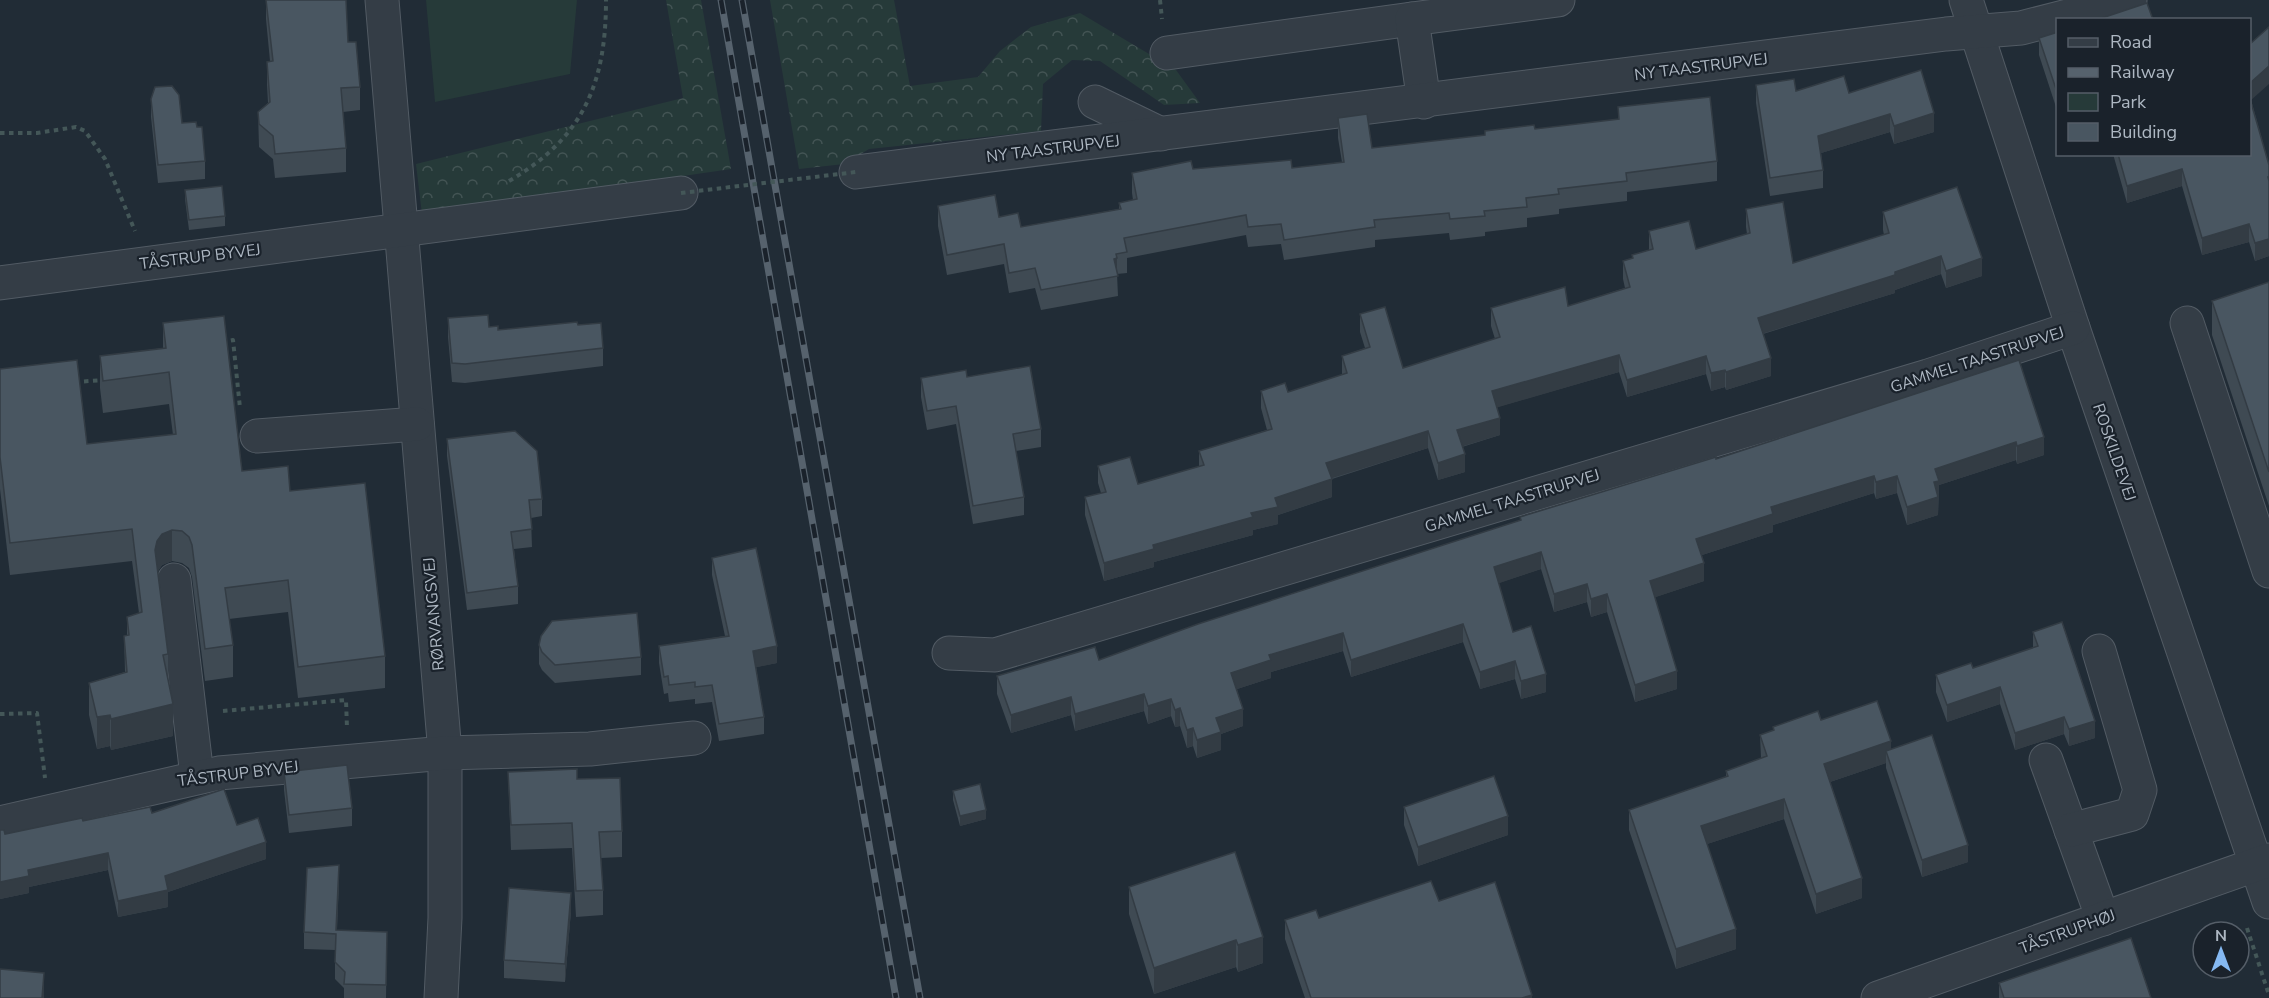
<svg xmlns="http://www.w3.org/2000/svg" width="2269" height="998" font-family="'Nunito Sans',sans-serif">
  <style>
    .green { fill: #263a39 }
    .forest { fill: url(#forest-crowns) }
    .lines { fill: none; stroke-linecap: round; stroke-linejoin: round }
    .minor-casing { stroke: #525b64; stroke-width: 35 }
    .path { stroke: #445758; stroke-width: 4; stroke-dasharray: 4.5 4.5; stroke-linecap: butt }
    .minor { stroke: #343d46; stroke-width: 33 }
    .rail-casing { stroke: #56626d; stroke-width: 7 }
    .rail { stroke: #1a222b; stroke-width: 4.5; stroke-dasharray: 14; stroke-linecap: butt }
    .path-bridge { stroke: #445758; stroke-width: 4; stroke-dasharray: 4.5 4.5; stroke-linecap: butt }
    .wall { fill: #3f4a53 }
    .shaded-wall { fill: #333c44 }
    .building { fill: #495661; stroke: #333c44; stroke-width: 1.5 }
    .labels { text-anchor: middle; stroke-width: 4.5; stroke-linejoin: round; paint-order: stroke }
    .street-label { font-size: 16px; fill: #aeb8c3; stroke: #1a222b }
  </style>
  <defs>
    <pattern id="forest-crowns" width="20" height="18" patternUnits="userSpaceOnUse" patternTransform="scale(1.5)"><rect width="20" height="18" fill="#263a39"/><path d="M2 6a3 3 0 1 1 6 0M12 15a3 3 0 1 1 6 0" fill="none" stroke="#435454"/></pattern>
  </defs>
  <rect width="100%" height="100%" fill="#212c36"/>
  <polygon class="green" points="426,0 577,0 570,74 435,102"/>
  <g class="forest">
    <polygon points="666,0 701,0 731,169 422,214 416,164 683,98"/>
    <polygon points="770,0 894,0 910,86 978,77 1000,51 1031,27 1080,13 1176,70 1200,103 1164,105 1100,61 1072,60 1043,84 1041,131 869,149 844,164 799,169"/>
  </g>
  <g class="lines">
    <defs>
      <g id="minor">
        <polyline points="382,0 445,753 445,918 441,998"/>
        <polyline points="1966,0 2073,328 2269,902"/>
        <polyline points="1167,53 1412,19"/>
        <polyline points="1095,102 1161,134"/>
        <polyline points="1424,102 1412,19 1558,0"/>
        <polyline points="856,172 1946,34 2021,28 2130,0"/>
        <polyline points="0,283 681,193"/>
        <polyline points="2187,323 2269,571"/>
        <polyline points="257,436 417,424"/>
        <polyline points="174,580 197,776"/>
        <polyline points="949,653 995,655 1928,376 2073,328"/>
        <polyline points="2046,760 2103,919"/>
        <polyline points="0,823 219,773 445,753 590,749 694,738"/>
        <polyline points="2071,830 2132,814 2140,790 2099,651"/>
        <polyline points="1878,998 2269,860"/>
      </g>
    </defs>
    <use href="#minor" class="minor-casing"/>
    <g class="path">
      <polyline points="1160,0 1162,19"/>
      <polyline points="0,133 37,133 76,127 85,131 105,159 135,231"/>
      <path d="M 509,181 C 583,138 606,84 606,0"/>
      <polyline points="222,342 233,340 240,408"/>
      <polyline points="75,382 104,380"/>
      <polyline points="223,711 346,700 347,728"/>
      <polyline points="0,714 37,713 45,778"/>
      <polyline points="2247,928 2269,995"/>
    </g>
    <use href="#minor" class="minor"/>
    <defs>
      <g id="rail">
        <polyline points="721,0 896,998"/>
        <polyline points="742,0 920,998"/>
      </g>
    </defs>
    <use href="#rail" class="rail-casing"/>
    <use href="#rail" class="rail"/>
    <polyline class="path-bridge" points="681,193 856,172"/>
  </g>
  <g class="wall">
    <polygon points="266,0 346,0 348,42 360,87 360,110 343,112 346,148 346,172 275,178 273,159 259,147 258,112 268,103 267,85 267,62 270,61 266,19"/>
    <polygon points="2058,32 2056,107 2039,55 2039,38"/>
    <polygon points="1756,85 1796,91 1849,93 1934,132 1894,144 1890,132 1821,153 1823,170 1823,188 1770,196 1756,103"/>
    <polygon points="151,99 182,123 197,127 205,161 205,179 158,183 151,117"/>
    <polygon points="2251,100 2269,165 2269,256 2255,261 2249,242 2202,255 2182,186 2127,203 2113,154 2250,154"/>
    <polygon points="1618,107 1717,161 1717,181 1627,192 1627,201 1559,209 1559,214 1527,218 1527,227 1485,232 1485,236 1450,240 1449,233 1375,240 1375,247 1284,260 1281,244 1248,247 1246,235 1127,258 1127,273 1117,274 1118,296 1041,310 1035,288 1009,293 1004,264 947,275 938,226 938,206 999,217 1021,227 1119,209 1119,203 1133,200 1132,193 1132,173 1193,169 1292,168 1342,162 1338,138 1338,118 1372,148 1485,135 1485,131 1535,129 1618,119"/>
    <polygon points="185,190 225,216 225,226 189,230 185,199"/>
    <polygon points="1746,209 1793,263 1884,235 1883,230 1883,212 1982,276 1946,288 1941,274 1895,290 1895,293 1763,334 1771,376 1726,390 1725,387 1711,391 1706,374 1627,397 1619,372 1497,407 1500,435 1462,447 1465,472 1438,480 1428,448 1332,479 1332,497 1278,515 1278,524 1253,530 1253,535 1154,562 1154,567 1104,581 1085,515 1085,497 1101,493 1098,483 1098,466 1138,484 1199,467 1199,451 1267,430 1261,408 1261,391 1288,392 1342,375 1342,356 1365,348 1360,332 1360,314 1403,368 1495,339 1491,326 1491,308 1568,306 1625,288 1623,279 1623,261 1632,258 1632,255 1649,250 1649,231 1696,249 1747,234 1746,227"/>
    <polygon points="2269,282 2269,506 2212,335 2212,301"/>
    <polygon points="448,318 489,327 498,330 578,325 603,348 603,366 465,383 452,382 448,337"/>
    <polygon points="163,323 242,471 290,491 385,656 385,688 298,698 288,612 229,619 233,645 233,677 205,681 192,577 189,568 182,563 172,561 162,565 158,571 168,654 168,678 173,736 111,750 110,746 97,749 89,715 89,683 125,672 124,636 127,636 127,617 139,613 132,561 10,575 0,489 0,369 87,444 173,435 169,404 103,413 100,388 100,356 163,348"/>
    <polygon points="2019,360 2044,455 2017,464 2016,460 1939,485 1938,515 1907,525 1897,493 1876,499 1874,493 1773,525 1773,532 1702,555 1704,581 1655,597 1677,689 1635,702 1607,612 1591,617 1587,602 1554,612 1541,569 1498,583 1513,632 1546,692 1521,699 1515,679 1480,689 1463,642 1351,677 1343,651 1271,672 1271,678 1237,689 1243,726 1221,734 1221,750 1197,758 1193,746 1187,748 1180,726 1175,727 1171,716 1148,724 1144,711 1075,731 1071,715 1011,733 997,694 997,676 1099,660 1520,521 1520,517 1716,459"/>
    <polygon points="967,377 1041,429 1041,447 1016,451 1024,497 1024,515 973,524 956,424 927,430 921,397 921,378"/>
    <polygon points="447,439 542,499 542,516 531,518 532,547 514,549 518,586 518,604 467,610 447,456"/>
    <polygon points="712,558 777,663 756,667 764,717 764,734 719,741 712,702 695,704 695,699 669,702 668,693 664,694 659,663 659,646 725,636 712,575"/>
    <polygon points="2033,632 2095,738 2069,746 2064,734 2015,750 2000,704 1947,722 1936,692 1936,675 1973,668 2033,648"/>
    <polygon points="539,645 641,657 641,675 555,683 542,670 539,664"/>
    <polygon points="1821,720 1891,749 1968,862 1922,877 1886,768 1886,763 1830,782 1862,898 1816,914 1784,819 1707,844 1736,949 1676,969 1629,830 1629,810 1726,777 1726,771 1761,758 1760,735 1773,731 1773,727"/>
    <polygon points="284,772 352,808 352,826 289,833 284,790"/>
    <polygon points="508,772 577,779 622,831 622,857 601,858 603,890 603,915 576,917 572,848 511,850"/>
    <polygon points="953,791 986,819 960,826 953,800"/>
    <polygon points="1404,807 1508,835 1418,866 1404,825"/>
    <polygon points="152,813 237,825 266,859 168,892 168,907 118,917 108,870 29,887 29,893 0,899 0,830 5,834 83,821"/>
    <polygon points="1235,852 1263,963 1238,972 1236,967 1154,994 1129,914 1129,887"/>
    <polygon points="339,882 337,930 387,932 386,998 344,998 344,988 335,979 335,950 304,949 304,932"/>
    <polygon points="1439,901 1532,998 1305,998 1285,939 1285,920 1319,918"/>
    <polygon points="571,911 565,982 504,978 504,960"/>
    <polygon points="1999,983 2151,998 1999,998"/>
  </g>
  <g class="shaded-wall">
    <polygon points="2269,66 2269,84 2250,101 2250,83"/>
    <polygon points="2058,88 2058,106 2056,107 2056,89"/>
    <polygon points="1934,113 1934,132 1894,144 1894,126"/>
    <polygon points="1890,114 1890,132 1818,154 1818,136"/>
    <polygon points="2182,169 2182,186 2127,203 2127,186"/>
    <polygon points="2249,224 2249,242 2202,255 2202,238"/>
    <polygon points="2269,239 2269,256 2255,261 2255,243"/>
    <polygon points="1941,256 1941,274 1895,290 1895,293 1758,335 1758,318"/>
    <polygon points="1117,258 1117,276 1114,259"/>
    <polygon points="1982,258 1982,276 1946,288 1946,271"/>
    <polygon points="1619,355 1619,372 1492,409 1492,391"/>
    <polygon points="1706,356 1706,374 1627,397 1627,380"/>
    <polygon points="1771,358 1771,376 1726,390 1726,372"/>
    <polygon points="1725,370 1725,387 1711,391 1711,373"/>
    <polygon points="1500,418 1500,435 1457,448 1457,430"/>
    <polygon points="1428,431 1428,448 1326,480 1326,463"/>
    <polygon points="2044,437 2044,455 2017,464 2017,446"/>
    <polygon points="2016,442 2016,460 1939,485 1938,515 1907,525 1907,507 1935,469"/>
    <polygon points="1465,454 1465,472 1438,480 1438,463"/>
    <polygon points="1874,476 1874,493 1773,525 1773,532 1696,557 1696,539 1771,507"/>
    <polygon points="1897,476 1897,493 1876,499 1876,482"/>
    <polygon points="1332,479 1332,497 1278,515 1278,524 1253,530 1253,535 1154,562 1154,567 1104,581 1104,563 1153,545 1251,513 1275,498"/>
    <polygon points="172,530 172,561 162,565 157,573 155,550 157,541 162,534"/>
    <polygon points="1541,552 1541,569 1494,585 1494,567"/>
    <polygon points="1704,563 1704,581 1650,599 1650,581"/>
    <polygon points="1587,584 1587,602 1554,612 1554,594"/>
    <polygon points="1607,594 1607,612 1591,617 1591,599"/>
    <polygon points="1463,624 1463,642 1351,677 1351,660"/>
    <polygon points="1343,633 1343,651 1271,672 1271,678 1231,691 1231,673 1269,655"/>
    <polygon points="777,646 777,663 753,668 753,651"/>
    <polygon points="1515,661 1515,679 1480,689 1480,672"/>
    <polygon points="1677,671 1677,689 1635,702 1635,685"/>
    <polygon points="1546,674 1546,692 1521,699 1521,681"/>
    <polygon points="2000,687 2000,704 1947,722 1947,705"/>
    <polygon points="1144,694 1144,711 1075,731 1075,714"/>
    <polygon points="1071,697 1071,715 1011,733 1011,715"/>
    <polygon points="1171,699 1171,716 1148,724 1148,706"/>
    <polygon points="173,704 173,736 111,750 111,719"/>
    <polygon points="1180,708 1180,726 1175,727 1175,710"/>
    <polygon points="1243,709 1243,726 1221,734 1221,750 1197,758 1197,740 1216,718"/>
    <polygon points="110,715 110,746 97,749 97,717"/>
    <polygon points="2064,717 2064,734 2015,750 2015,733"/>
    <polygon points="2095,721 2095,738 2069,746 2069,729"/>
    <polygon points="1193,728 1193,746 1187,748 1187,730"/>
    <polygon points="1891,741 1891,761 1886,751 1886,763 1824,784 1824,764"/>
    <polygon points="1784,799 1784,819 1701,846 1701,826"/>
    <polygon points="986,810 986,819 960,826 960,816"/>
    <polygon points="1508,816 1508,835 1418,866 1418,847"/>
    <polygon points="266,842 266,859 168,892 168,907 118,917 118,901 165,876"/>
    <polygon points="1968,845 1968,862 1922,877 1922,860"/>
    <polygon points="108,853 108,870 29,887 29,893 0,899 0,882 28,870"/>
    <polygon points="339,865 339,882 336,947 336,930"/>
    <polygon points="1862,878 1862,898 1816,914 1816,894"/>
    <polygon points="571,893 571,911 565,982 565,964"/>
    <polygon points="1736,929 1736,949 1676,969 1676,949"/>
    <polygon points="1263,937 1263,963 1238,972 1238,945"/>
    <polygon points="1236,940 1236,967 1154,994 1154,968"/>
    <polygon points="44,973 44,998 42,998"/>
    <polygon points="1532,995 1532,998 1522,998"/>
  </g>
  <g class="building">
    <polygon points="266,0 346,0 348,42 356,42 360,87 341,88 346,148 275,154 273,136 259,124 258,112 270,102 267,62 273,61"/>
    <polygon points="2147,3 2153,20 2096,20"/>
    <polygon points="2269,27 2269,66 2250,83 2250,44"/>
    <polygon points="2058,32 2058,88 2056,89 2039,38"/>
    <polygon points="1921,70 1934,113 1894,126 1890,114 1818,136 1823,170 1770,178 1756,85 1794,79 1796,91 1844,76 1849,93"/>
    <polygon points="172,86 179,95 182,123 196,122 197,127 202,127 205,161 158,165 151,99 155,87"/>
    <polygon points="1710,97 1717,161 1626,173 1627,181 1558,189 1559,194 1526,198 1527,207 1484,211 1485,216 1450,219 1449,213 1374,220 1375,227 1284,240 1281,224 1248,227 1246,215 1124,238 1127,252 1116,254 1117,258 1114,259 1118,276 1041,290 1035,268 1009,273 1004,244 947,255 938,206 995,195 999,217 1018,213 1021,227 1121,209 1119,203 1137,199 1132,173 1191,161 1193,169 1291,160 1292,168 1344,162 1338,118 1367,114 1372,148 1485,135 1485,131 1534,125 1535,129 1619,119 1618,107"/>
    <polygon points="2250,99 2269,165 2269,177 2268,177 2269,181 2269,239 2255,243 2249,224 2202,238 2182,169 2127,186 2118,154 2250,154"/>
    <polygon points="222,186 225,216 189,220 185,190"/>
    <polygon points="1957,187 1982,258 1946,271 1941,256 1895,272 1895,275 1758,318 1771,358 1726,372 1725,370 1711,373 1706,356 1627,380 1619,355 1492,391 1500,418 1457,430 1465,454 1438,463 1428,431 1326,463 1332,479 1275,498 1278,507 1251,513 1253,517 1153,545 1154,549 1104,563 1085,497 1106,492 1098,466 1130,457 1138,484 1204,465 1199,451 1272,429 1261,391 1285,383 1288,392 1347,373 1342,356 1370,347 1360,314 1385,307 1403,368 1500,337 1491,308 1565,287 1568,306 1630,287 1623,261 1633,258 1632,255 1653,249 1649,231 1689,221 1696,249 1750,233 1746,209 1783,202 1793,263 1889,233 1883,212"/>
    <polygon points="2269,282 2269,472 2212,301"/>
    <polygon points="488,315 489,327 498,326 498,330 577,322 578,325 601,323 603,348 465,364 452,363 448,318"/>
    <polygon points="224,316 242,471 288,466 290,491 365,483 385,656 298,667 288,580 225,588 233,645 205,649 192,545 189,537 182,531 172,530 162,534 157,541 155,550 168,654 163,655 173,704 111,719 110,715 97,717 89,683 127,672 124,636 129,635 127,617 142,612 132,529 10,543 0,457 0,369 77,360 87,444 176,434 169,372 103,381 100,356 166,348 163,323"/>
    <polygon points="2019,360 2044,437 2017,446 2016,442 1935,469 1939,481 1934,482 1938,497 1907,507 1897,476 1876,482 1874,476 1771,507 1773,514 1696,539 1704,563 1650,581 1677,671 1635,685 1607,594 1591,599 1587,584 1554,594 1541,552 1494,567 1513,632 1531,626 1546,674 1521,681 1515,661 1480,672 1463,624 1351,660 1343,633 1269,655 1271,660 1231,673 1243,709 1216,718 1221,732 1197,740 1193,728 1187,730 1180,708 1175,710 1171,699 1148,706 1144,694 1075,714 1071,697 1011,715 997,676 1095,647 1099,660 1198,624 1521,520 1520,517 1716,457 1716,459"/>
    <polygon points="1030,366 1041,429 1013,434 1024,497 973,506 956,406 927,411 921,378 966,370 967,377"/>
    <polygon points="515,431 537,451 542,499 529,500 532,529 511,532 518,586 467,593 447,439"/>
    <polygon points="756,548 777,646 753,651 764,717 719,724 712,685 695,687 695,682 669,685 668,676 664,677 659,646 729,636 712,558"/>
    <polygon points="637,613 641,657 555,665 542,652 539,645 541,636 552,621"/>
    <polygon points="2062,622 2095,721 2069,729 2064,717 2015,733 2000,687 1947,705 1936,675 1971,663 1973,668 2038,646 2033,632"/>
    <polygon points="1877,701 1891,741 1824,764 1862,878 1816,894 1784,799 1701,826 1736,929 1676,949 1629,810 1728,776 1726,771 1767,756 1760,735 1774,730 1773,727 1818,711 1821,720"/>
    <polygon points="1932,735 1968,845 1922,860 1886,751"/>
    <polygon points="347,765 352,808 289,815 284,772"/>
    <polygon points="577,769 577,779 620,778 622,831 599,832 603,890 576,891 572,823 511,825 508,772"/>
    <polygon points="1494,776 1508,816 1418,847 1404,807"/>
    <polygon points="980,784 986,810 960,816 953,791"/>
    <polygon points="224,789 237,825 258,818 266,842 165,876 168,890 118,901 108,853 28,870 29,876 0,882 0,830 4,830 5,834 82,818 83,821 150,807 152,813"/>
    <polygon points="1235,852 1263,937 1238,945 1236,940 1154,968 1129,887"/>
    <polygon points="339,865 336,930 387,932 386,985 344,984 345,972 335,962 336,934 304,932 307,868"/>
    <polygon points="1431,881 1439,901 1495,882 1532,995 1522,998 1311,998 1285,920 1316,910 1319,918"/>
    <polygon points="509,888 571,893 565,964 504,960"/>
    <polygon points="2131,938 2151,998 2004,998 1999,983"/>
    <polygon points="0,969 44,973 42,998 0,998"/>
  </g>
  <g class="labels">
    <g class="street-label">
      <text transform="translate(1701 66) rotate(-7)" y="6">NY TAASTRUPVEJ</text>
      <text transform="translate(1053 148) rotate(-7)" y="6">NY TAASTRUPVEJ</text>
      <text transform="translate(200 256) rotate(-7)" y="6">TÅSTRUP BYVEJ</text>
      <text transform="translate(1977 359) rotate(-18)" y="6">GAMMEL TAASTRUPVEJ</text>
      <text transform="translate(2115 452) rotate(71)" y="6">ROSKILDEVEJ</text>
      <text transform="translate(1512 500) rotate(-17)" y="6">GAMMEL TAASTRUPVEJ</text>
      <text transform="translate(433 614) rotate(-95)" y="6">RØRVANGSVEJ</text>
      <text transform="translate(238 773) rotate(-7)" y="6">TÅSTRUP BYVEJ</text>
      <text transform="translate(2067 931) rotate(-20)" y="6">TÅSTRUPHØJ</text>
    </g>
  </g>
  <rect x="2056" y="18" width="195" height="138" fill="#1a222b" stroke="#555e68" stroke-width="1.5"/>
  <rect x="2068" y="38" width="30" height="9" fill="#343d46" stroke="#555e68" stroke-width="1.5"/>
  <text x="2110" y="48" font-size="18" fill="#aeb8c3">Road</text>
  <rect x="2068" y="68" width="30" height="9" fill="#56626d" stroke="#555e68" stroke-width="1.5"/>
  <text x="2110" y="78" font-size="18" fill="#aeb8c3">Railway</text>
  <rect x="2068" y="93" width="30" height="18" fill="#263a39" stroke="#555e68" stroke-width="1.5"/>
  <text x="2110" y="108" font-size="18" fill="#aeb8c3">Park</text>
  <rect x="2068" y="123" width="30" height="18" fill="#495661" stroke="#555e68" stroke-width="1.5"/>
  <text x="2110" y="138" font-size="18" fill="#aeb8c3">Building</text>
  <g transform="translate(2221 950)"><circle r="28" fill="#1a222b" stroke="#555e68" stroke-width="1.5"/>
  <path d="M0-4.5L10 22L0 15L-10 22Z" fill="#85b9f2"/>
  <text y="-9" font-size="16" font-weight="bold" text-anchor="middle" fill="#aeb8c3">N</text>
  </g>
</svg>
